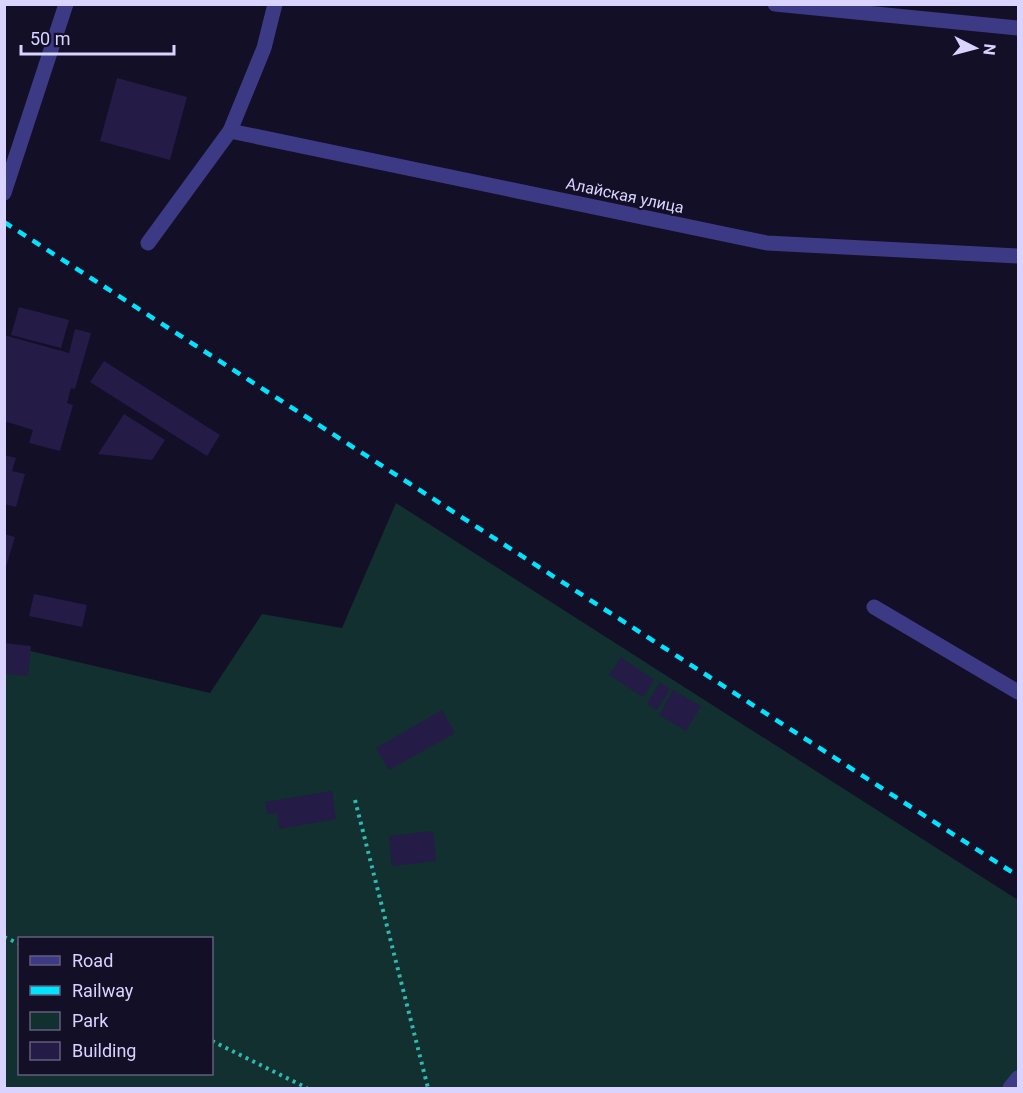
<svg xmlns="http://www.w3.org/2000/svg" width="1023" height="1093" font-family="Roboto,sans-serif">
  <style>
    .green { fill: #12302f; fill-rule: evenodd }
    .building { fill: #241b47 }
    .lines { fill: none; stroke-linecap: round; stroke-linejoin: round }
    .path { stroke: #2fb8b0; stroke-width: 4; stroke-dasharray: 3 4.5; stroke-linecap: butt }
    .minor { stroke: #3d3a85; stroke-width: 15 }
    .rail { stroke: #00e5ff; stroke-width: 4.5; stroke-dasharray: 9 8; stroke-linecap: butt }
    .labels { text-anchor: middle; stroke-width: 4.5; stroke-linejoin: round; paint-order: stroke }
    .street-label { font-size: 16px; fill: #d9d4ff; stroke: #130f26 }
  </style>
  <rect width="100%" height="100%" fill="#130f26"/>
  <path class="green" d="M 396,503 L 1018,900 L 1018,1084 L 1015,1088 L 5,1088 L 5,645 L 210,693 L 262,614 L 342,628 ZM 20,938 L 212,938 L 212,1074 L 20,1074 Z"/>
  <g class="building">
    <polygon points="117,78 187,97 170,160 100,141"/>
    <polygon points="19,307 69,320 61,348 11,335"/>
    <polygon points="75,329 91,333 75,389 71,388 67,403 73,405 60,451 29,443 33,430 4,421 4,335 69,353"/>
    <polygon points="104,361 220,435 207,456 90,382"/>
    <polygon points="124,414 165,440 152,460 98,454"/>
    <polygon points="4,455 16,458 12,471 25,474 16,507 4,504"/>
    <polygon points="4,534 15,537 5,570 4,570"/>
    <polygon points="34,594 87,605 82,627 29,616"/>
    <polygon points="4,643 31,646 28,676 4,674"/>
    <polygon points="621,657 654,680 643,697 609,675"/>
    <polygon points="660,682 670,689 657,710 647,704"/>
    <polygon points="673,690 701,706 686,731 659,715"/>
    <polygon points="442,710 455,733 389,770 376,748"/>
    <polygon points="332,791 336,819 279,829 277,813 267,814 265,802"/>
    <polygon points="433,831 436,861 392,866 389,836"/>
  </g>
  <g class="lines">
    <g class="path">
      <polyline points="355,800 428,1088"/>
      <polyline points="4,937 20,944"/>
      <polyline points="212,1041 307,1088"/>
    </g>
    <g class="minor">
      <polyline points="775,4 1018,28"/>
      <polyline points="230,131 767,243 1018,256"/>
      <polyline points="4,193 66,4"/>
      <polyline points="148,243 230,131 264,48 275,4"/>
      <polyline points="874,607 1018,692"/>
      <polyline points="1010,1088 1018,1078"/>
    </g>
    <polyline class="rail" points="4,222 1018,876"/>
  </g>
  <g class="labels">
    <g class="street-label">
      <text transform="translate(625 195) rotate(12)" y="6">Алайская улица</text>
    </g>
  </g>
  <rect width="1023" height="1093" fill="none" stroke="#d9d4ff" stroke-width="12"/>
  <rect x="18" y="937" width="195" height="138" fill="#130f26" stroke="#625e7d" stroke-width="1.5"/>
  <rect x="30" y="956" width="30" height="9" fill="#3d3a85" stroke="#625e7d" stroke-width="1.5"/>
  <text x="72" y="967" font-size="18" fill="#d9d4ff">Road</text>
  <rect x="30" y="986" width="30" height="9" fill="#00e5ff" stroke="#625e7d" stroke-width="1.5"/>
  <text x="72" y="997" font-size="18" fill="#d9d4ff">Railway</text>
  <rect x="30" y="1012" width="30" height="18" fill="#12302f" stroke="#625e7d" stroke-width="1.5"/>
  <text x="72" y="1027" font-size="18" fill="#d9d4ff">Park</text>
  <rect x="30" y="1042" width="30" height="18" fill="#241b47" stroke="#625e7d" stroke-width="1.5"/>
  <text x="72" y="1057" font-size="18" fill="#d9d4ff">Building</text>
  <g transform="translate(975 48) rotate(96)" stroke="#130f26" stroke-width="4.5" paint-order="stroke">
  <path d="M0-4.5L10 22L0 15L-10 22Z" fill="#d9d4ff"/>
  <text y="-9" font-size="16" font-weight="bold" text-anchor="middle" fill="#d9d4ff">N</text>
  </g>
  <path d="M21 45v9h153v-9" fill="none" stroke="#d9d4ff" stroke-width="3"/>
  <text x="30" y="45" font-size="18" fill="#d9d4ff" stroke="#130f26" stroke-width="4.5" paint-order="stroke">50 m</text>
</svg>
